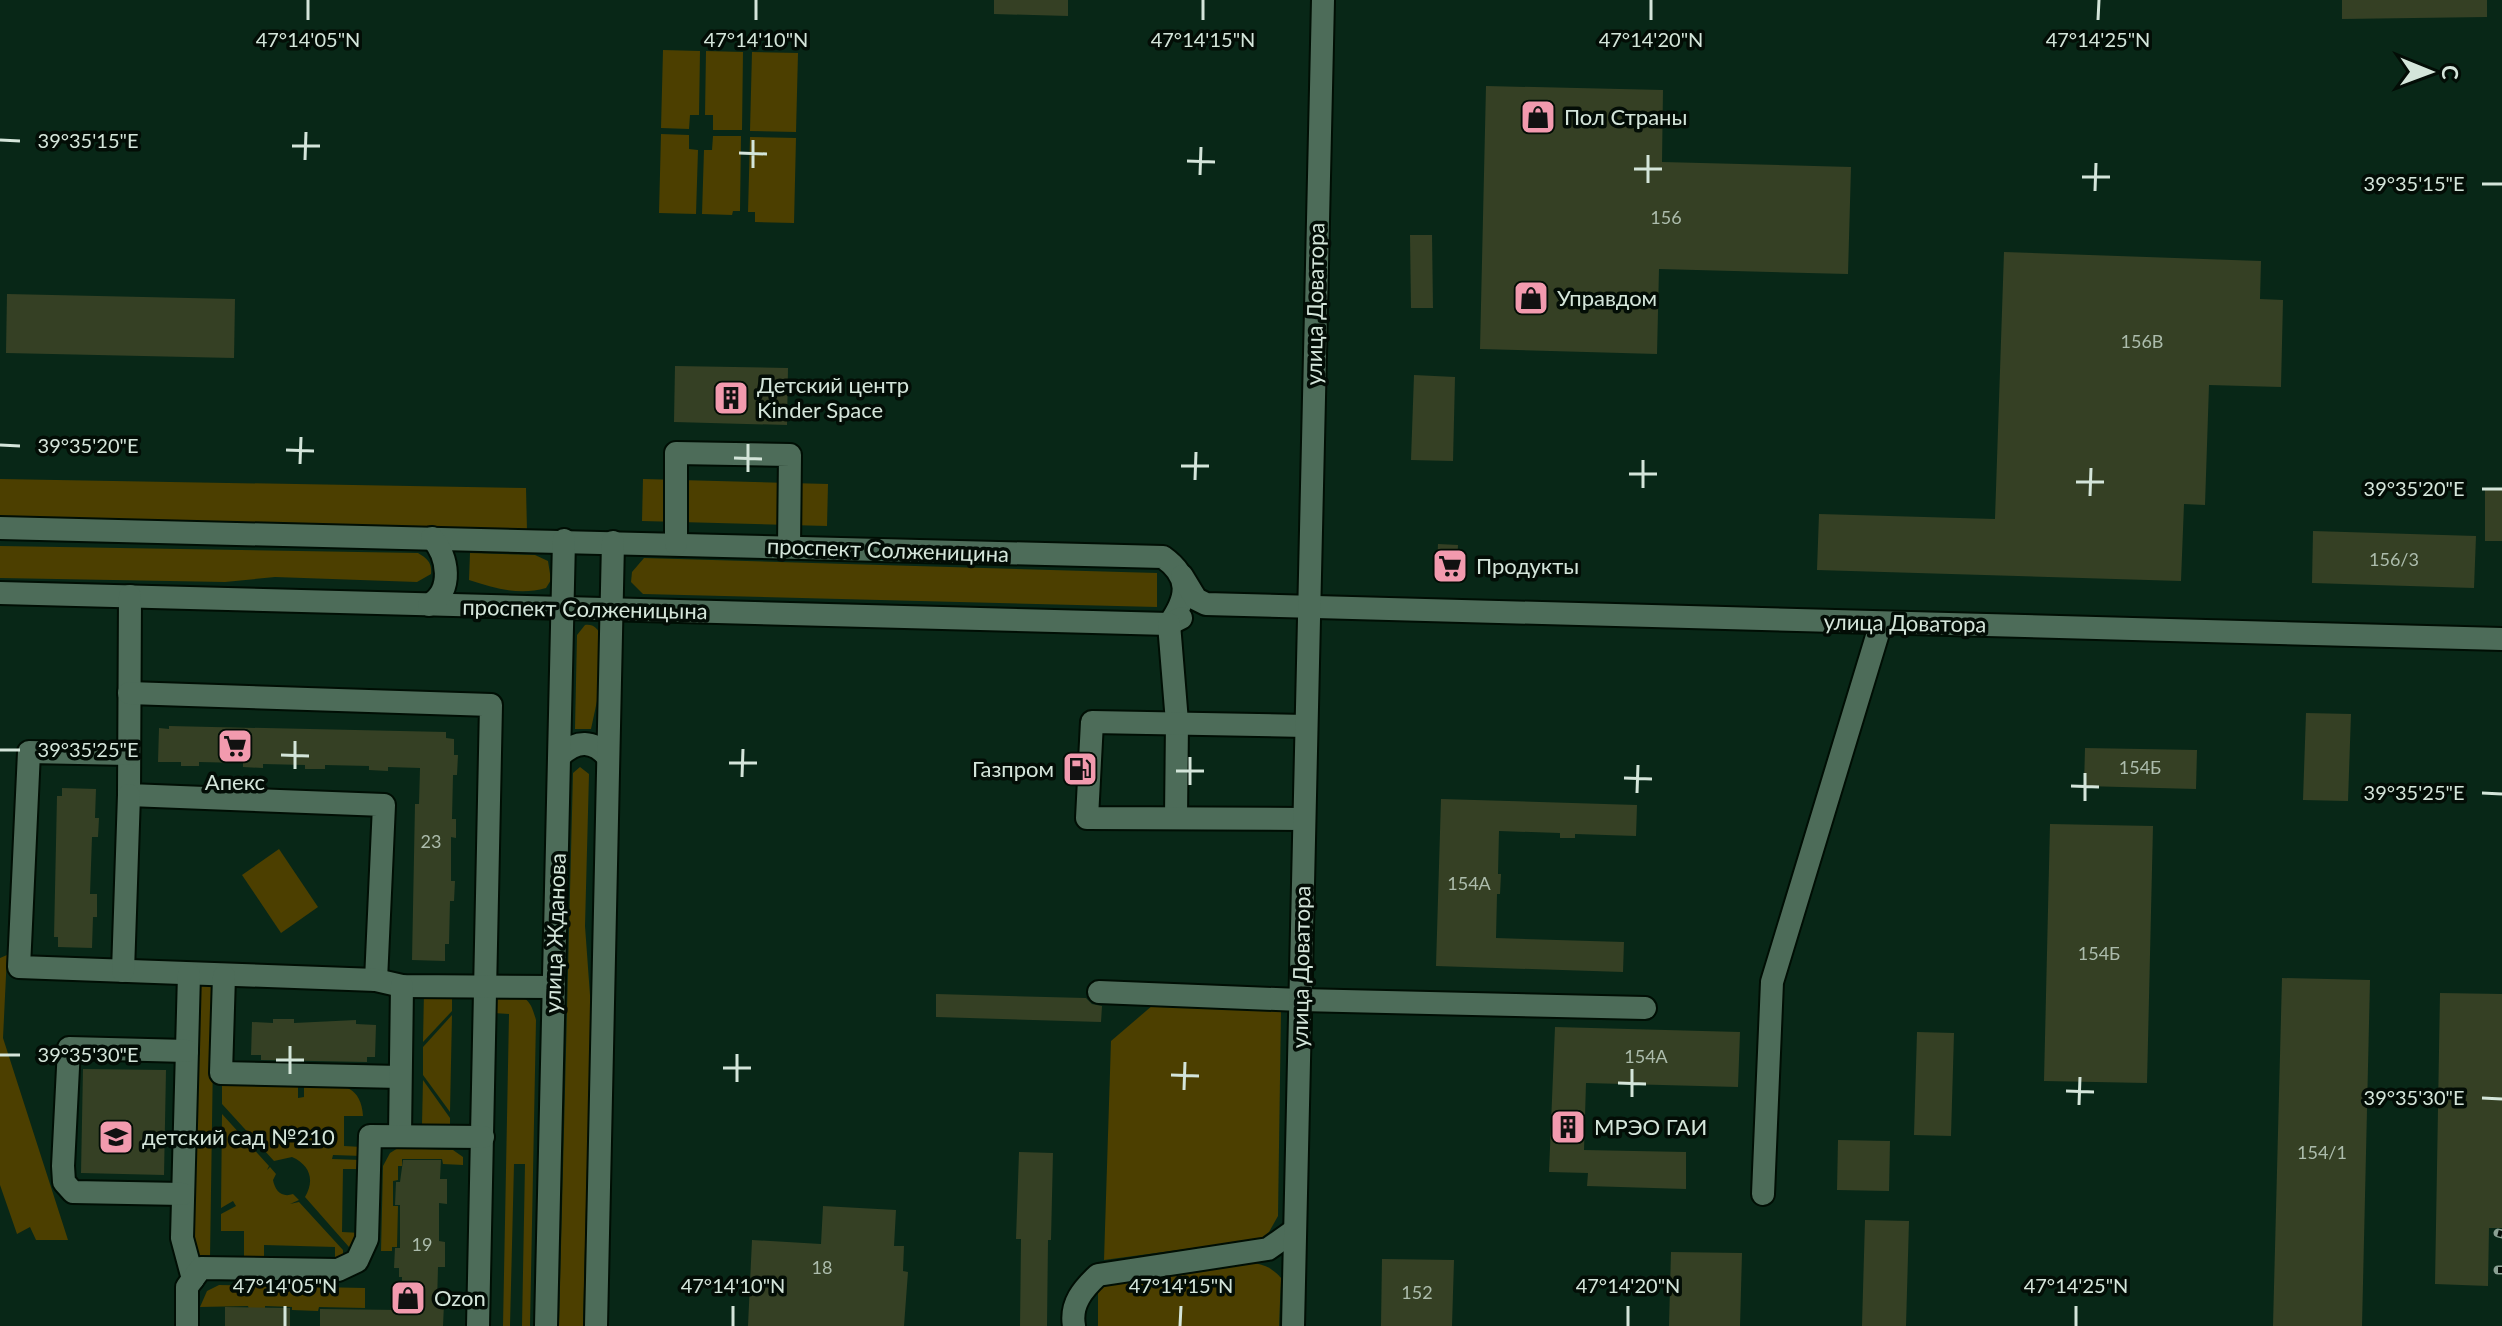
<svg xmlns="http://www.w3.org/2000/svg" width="2502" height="1326" font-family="Lato,sans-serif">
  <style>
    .green { fill: #4c3f00 }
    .building { fill: #354024 }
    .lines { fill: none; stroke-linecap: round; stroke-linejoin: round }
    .minor-casing { stroke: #000e04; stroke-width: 26 }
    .minor { stroke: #4d6c59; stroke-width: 22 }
    .rail-casing { stroke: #8ba194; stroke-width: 9 }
    .rail { stroke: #030d06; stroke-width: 6; stroke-dasharray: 18; stroke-linecap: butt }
    .ticks { fill: none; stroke: #d4e5da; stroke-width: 3 }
    .labels { text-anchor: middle; stroke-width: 7; stroke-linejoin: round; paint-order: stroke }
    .number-label { font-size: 18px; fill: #acbcac }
    .poi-label { font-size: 22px; fill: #d4e5da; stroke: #030d06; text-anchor: start }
    .street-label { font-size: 22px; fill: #d4e5da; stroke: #030d06 }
    .ticks-label { font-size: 20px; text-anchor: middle; fill: #d4e5da; stroke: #030d06; stroke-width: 7; stroke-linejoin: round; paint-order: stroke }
  </style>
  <rect width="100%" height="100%" fill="#082717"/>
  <g class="green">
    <polygon points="663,50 700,51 699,115 690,115 689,129 661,128"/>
    <polygon points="706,51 743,52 742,130 713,130 713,115 705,115"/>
    <polygon points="752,52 798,53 796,132 750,131"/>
    <polygon points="661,134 689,135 689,149 698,150 696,214 659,213"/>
    <polygon points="713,136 741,136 740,211 733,211 732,215 702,214 704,150 712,150"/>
    <polygon points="750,137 796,138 794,223 755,222 755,212 748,212"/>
    <polygon points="0,479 526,488 527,531 0,519"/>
    <polygon points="643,479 828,484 827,526 642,521"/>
    <path d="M 0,546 L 418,553 C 428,559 432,563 431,574 L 417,582 L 275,577 L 225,582 L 0,578 Z"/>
    <path d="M 470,553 L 535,555 L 548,561 L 551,580 L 546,588 C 519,596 495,588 469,580 Z"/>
    <polygon points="644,558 1157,573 1157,607 643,594 631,582 632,572"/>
    <path d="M 585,625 C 594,624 597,628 601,636 L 600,687 L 591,729 L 575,729 L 577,635 Z"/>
    <polygon points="580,767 589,774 585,926 591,1009 583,1326 559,1326 573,773"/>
    <polygon points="279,849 318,907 281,933 242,875"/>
    <polygon points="7,955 3,1038 68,1240 36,1240 30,1227 17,1234 0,1185 0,958"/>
    <polygon points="209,982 214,990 210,1258 205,1262 195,1257 193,1239 199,1008 196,985"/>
    <polygon points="424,992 452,992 452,1011 423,1042"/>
    <path d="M 507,992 C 527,996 531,1001 536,1020 L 530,1326 L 522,1326 L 525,1164 L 514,1164 L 510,1326 L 503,1326 L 509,1014 L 493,1013 L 493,999 Z"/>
    <polygon points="1153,1005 1281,1010 1278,1216 1269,1232 1260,1239 1104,1260 1111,1041"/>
    <polygon points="452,1015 450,1112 423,1075 423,1047"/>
    <polygon points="423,1080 450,1118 450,1125 422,1125"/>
    <path d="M 222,1082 L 298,1084 L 298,1098 L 304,1097 L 304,1084 C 331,1084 361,1079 363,1116 L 344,1116 L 344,1146 L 362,1147 L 362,1156 L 333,1155 L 332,1159 L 362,1160 L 362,1169 L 343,1169 L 342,1232 L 361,1233 L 358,1247 L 349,1247 L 305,1197 C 315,1180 310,1165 292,1157 L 274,1161 L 222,1104 Z"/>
    <path d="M 222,1114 L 269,1166 L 267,1170 L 270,1167 L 276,1174 L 273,1180 C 275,1191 282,1198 293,1194 L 299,1200 L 290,1204 L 299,1202 L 343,1250 L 343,1261 L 335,1263 L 335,1247 L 264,1245 L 264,1261 L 244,1261 L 244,1231 L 221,1231 L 221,1214 L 236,1206 L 233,1201 L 221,1208 Z"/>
    <polygon points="398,1148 453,1150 463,1157 463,1165 443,1164 442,1159 402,1159 402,1166 398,1166 398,1180 393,1181 393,1206 398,1206 397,1247 392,1247 392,1251 381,1251 383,1166 390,1153"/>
    <path d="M 1239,1262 C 1258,1263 1269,1264 1281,1278 L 1279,1326 L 1098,1326 L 1098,1289 L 1114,1278 Z"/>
    <polygon points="219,1285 365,1288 365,1308 319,1307 318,1311 292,1310 292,1307 265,1306 265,1310 249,1309 248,1306 200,1307 207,1291"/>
  </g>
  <g class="building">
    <polygon points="994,0 1068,0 1068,16 994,14"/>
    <polygon points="2342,0 2487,0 2487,17 2342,19"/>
    <polygon points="1486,86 1663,90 1662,162 1851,167 1848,274 1659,269 1657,354 1480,349"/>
    <polygon points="1410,235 1432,235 1433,308 1411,308"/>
    <polygon points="2004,252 2261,261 2260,299 2283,300 2281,387 2209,385 2205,505 2184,504 2181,581 1817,570 1819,514 1995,519"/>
    <polygon points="7,294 235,299 234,358 6,353"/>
    <polygon points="675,366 788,368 787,425 674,422"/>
    <polygon points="1414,375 1455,377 1453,461 1411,460"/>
    <rect x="2485" y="488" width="17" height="53"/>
    <polygon points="2313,531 2476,536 2474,588 2312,583"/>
    <polygon points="1438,544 1458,545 1457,566 1437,565"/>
    <polygon points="2306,713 2351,714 2348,801 2303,800"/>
    <polygon points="169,726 446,732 446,738 454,739 454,755 458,755 457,775 453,775 452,819 456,819 456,838 451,837 451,881 455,881 454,901 450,901 449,944 445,944 445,961 412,960 415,804 419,804 420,768 388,767 388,771 369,770 369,766 325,765 325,769 305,769 305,765 263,764 263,768 243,767 243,763 199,762 199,766 181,766 181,762 158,762 159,728 169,729"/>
    <polygon points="2085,748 2197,750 2196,789 2084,786"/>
    <polygon points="62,788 96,789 95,818 99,818 98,837 92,837 90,894 97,894 97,917 93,917 92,948 58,947 58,937 54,937 57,796 62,796"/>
    <polygon points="1441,799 1637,805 1636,836 1575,834 1575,838 1560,838 1560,833 1499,831 1498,874 1501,874 1500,894 1497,894 1496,938 1624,942 1623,972 1436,966"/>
    <polygon points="2050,824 2153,826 2147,1083 2044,1081"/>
    <polygon points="2282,978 2370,980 2362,1326 2273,1326"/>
    <polygon points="2440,993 2502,994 2502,1228 2489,1228 2488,1286 2435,1284"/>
    <polygon points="936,994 1086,998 1092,1004 1102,1006 1101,1022 936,1017"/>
    <polygon points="273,1019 294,1019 294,1023 356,1020 356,1024 376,1025 375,1057 367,1057 367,1062 261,1060 261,1055 251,1055 252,1022 273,1023"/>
    <polygon points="1555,1027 1740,1032 1738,1087 1586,1083 1584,1150 1686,1152 1686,1189 1587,1186 1588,1173 1549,1172"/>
    <polygon points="1917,1032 1954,1033 1951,1136 1914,1135"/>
    <polygon points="83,1069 166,1070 164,1175 81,1173"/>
    <polygon points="1838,1140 1890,1141 1889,1191 1837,1190"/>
    <polygon points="1019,1152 1053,1153 1051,1240 1048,1240 1047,1326 1020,1326 1021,1239 1016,1239"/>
    <polygon points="403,1160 441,1160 440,1179 447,1179 447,1204 439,1203 439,1241 445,1242 445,1267 438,1267 437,1304 444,1304 443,1326 320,1326 320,1309 401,1310 402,1277 399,1277 399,1268 394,1268 395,1248 400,1248 400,1205 395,1205 396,1182 400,1182"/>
    <polygon points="823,1206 896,1210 894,1246 904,1246 903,1271 908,1272 904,1326 748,1326 752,1240 821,1244"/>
    <polygon points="1865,1220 1909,1221 1906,1326 1862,1326"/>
    <polygon points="1671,1252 1742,1253 1740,1326 1669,1326"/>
    <polygon points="1382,1259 1454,1260 1452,1326 1381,1326"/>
    <polygon points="225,1307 290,1308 290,1326 225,1326"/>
  </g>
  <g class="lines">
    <defs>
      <g id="minor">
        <path d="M 0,528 L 1163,557 C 1191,577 1188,597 1169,624"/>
        <polyline points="676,544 676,453 790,455 789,547"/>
        <polyline points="1182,576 1196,599 1206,604 2502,639"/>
        <polyline points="0,593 1169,624 1181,618"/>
        <polyline points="130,596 129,795 384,805 376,980"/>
        <path d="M 429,605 C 454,591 448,556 432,538"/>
        <polyline points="1169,624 1177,722 1176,818"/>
        <polyline points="129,693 491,705 478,1326"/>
        <polyline points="129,754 29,752 19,967 376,980 402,986 553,987"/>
        <path d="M 561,755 C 577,740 593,740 608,757"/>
        <polyline points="1304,819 1087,818 1092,722 1306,726"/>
        <polyline points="123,971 129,795"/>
        <polyline points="189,974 182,1238 193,1279"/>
        <polyline points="224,976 221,1073 400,1077"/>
        <polyline points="1099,992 1300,1000 1645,1008"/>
        <polyline points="400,1136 402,986"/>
        <polyline points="183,1194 73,1192 64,1182 63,1166 69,1048 187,1051"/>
        <polyline points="1763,1194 1772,982 1881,623"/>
        <polyline points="187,1326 187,1287 201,1268 338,1270 357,1261 367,1239 370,1136 483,1137"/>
        <polyline points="546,1326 564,540"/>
        <polyline points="596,1326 613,542"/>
        <path d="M 1074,1326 C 1070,1304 1083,1289 1098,1275 L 1268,1249 L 1295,1230"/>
        <polyline points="1293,1326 1323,0"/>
      </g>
    </defs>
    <use href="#minor" class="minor-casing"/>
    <use href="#minor" class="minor"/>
    <defs>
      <g id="rail">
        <polyline points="2498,1233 2502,1234"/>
        <polyline points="2498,1270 2502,1270"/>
      </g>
    </defs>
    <use href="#rail" class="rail-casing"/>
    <use href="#rail" class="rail"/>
  </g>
  <path class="ticks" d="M 308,20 L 308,0M 756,20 L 756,0M 1203,20 L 1203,0M 1651,20 L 1651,0M 2098,20 L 2099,0M 0,140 L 20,141M 292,146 L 320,146M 739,153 L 767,154M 305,160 L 306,132M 1187,161 L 1215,162M 753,168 L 753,140M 1634,169 L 1662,169M 1200,175 L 1201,147M 2082,177 L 2110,177M 1648,183 L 1648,155M 2482,184 L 2502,184M 2095,191 L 2096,163M 0,445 L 20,446M 286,450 L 314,451M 734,458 L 762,459M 300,464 L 301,437M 1181,466 L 1209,466M 748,472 L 748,444M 1629,474 L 1657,474M 1195,480 L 1196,452M 2076,482 L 2104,482M 1643,488 L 1643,460M 2482,489 L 2502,489M 2090,496 L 2091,468M 0,750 L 20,750M 281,755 L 309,756M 729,763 L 757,763M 295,769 L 295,741M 1176,771 L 1204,771M 742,777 L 743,749M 1624,778 L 1652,779M 1190,785 L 1190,757M 2071,786 L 2099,787M 1637,793 L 1638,765M 2482,793 L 2502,794M 2085,801 L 2085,773M 0,1055 L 20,1055M 276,1060 L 304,1060M 723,1068 L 751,1068M 290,1074 L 290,1046M 1171,1075 L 1199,1076M 737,1082 L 737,1054M 1618,1083 L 1646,1084M 1184,1090 L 1185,1062M 2066,1091 L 2094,1092M 1632,1097 L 1632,1069M 2482,1098 L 2502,1099M 2079,1105 L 2080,1077M 285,1326 L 285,1306M 733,1326 L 733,1306M 1180,1326 L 1181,1306M 1628,1326 L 1628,1306M 2076,1326 L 2076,1306"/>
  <defs>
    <symbol id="shop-square" viewBox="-11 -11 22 22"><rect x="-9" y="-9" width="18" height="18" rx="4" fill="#f29aae" stroke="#030d06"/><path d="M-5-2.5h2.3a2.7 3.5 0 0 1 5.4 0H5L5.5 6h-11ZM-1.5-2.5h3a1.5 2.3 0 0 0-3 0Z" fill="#111"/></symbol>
    <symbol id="building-square" viewBox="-11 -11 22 22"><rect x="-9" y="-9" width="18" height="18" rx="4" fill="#f29aae" stroke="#030d06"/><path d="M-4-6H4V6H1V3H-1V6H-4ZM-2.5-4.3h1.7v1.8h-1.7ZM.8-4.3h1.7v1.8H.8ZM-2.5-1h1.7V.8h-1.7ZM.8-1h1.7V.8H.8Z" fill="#111"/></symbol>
    <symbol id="supermarket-square" viewBox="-11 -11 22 22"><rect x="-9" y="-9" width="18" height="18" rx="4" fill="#f29aae" stroke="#030d06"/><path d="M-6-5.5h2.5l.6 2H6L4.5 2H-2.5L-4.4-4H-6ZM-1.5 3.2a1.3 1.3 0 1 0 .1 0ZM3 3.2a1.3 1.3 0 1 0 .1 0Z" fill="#111"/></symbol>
    <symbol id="fuel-square" viewBox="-11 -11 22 22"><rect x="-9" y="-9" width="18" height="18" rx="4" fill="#f29aae" stroke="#030d06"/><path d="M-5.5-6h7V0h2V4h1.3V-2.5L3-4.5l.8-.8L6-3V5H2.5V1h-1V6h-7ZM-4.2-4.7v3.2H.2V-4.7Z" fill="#111"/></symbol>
    <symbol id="school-square" viewBox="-11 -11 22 22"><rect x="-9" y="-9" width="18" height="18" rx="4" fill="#f29aae" stroke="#030d06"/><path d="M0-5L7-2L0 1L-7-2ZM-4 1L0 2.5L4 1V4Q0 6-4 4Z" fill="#111"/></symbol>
  </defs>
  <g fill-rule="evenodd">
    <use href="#shop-square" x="1518" y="97" width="40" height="40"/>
    <use href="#shop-square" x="1511" y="278" width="40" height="40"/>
    <use href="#building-square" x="711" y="378" width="40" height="40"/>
    <use href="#supermarket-square" x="1430" y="546" width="40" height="40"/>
    <use href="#supermarket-square" x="215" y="726" width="40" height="40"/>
    <use href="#fuel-square" x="1060" y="749" width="40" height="40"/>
    <use href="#building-square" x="1548" y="1107" width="40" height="40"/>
    <use href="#school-square" x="96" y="1117" width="40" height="40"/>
    <use href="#shop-square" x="388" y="1278" width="40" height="40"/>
  </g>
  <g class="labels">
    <g class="number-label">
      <text x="1666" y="224">156</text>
      <text x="2142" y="348">156В</text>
      <text x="2394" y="566">156/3</text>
      <text x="2140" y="774">154Б</text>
      <text x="431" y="848">23</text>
      <text x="1469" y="890">154А</text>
      <text x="2099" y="960">154Б</text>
      <text x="1646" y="1063">154А</text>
      <text x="2322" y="1159">154/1</text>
      <text x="422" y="1251">19</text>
      <text x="822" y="1274">18</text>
      <text x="1417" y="1299">152</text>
    </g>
    <g class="poi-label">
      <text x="1564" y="125">Пол Страны</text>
      <text x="1557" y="306">Управдом</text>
      <text x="757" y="393">Детский центр<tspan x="757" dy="25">Kinder Space</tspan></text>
      <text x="1476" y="574">Продукты</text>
      <text x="1054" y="777" text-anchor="end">Газпром</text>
      <text x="235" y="790" text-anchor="middle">Апекс</text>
      <text x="1594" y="1135">МРЭО ГАИ</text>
      <text x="142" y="1145">детский сад №210</text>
      <text x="434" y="1306">Ozon</text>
    </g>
    <g class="street-label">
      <text transform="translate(1315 304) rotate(-89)" y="8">улица Доватора</text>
      <text transform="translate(888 550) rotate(2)" y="8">проспект Солженицина</text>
      <text transform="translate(585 609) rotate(1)" y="8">проспект Солженицына</text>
      <text transform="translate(1905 623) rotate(1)" y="8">улица Доватора</text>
      <text transform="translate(555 933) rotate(-88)" y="8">улица Жданова</text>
      <text transform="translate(1301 967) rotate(-89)" y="8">улица Доватора</text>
    </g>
  </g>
  <g class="ticks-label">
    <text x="308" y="47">47°14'05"N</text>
    <text x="756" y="47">47°14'10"N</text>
    <text x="1203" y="47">47°14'15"N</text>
    <text x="1651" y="47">47°14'20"N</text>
    <text x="2098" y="47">47°14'25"N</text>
    <text x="88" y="148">39°35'15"E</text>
    <text x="2414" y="191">39°35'15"E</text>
    <text x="88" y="453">39°35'20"E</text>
    <text x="2414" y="496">39°35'20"E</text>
    <text x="88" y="757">39°35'25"E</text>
    <text x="2414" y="800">39°35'25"E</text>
    <text x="88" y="1062">39°35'30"E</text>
    <text x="2414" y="1105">39°35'30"E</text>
    <text x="285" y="1293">47°14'05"N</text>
    <text x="733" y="1293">47°14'10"N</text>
    <text x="1181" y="1293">47°14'15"N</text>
    <text x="1628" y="1293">47°14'20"N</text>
    <text x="2076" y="1293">47°14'25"N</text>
  </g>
  <g transform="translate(2430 72) rotate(91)" stroke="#030d06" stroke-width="6" paint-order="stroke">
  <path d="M0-6L14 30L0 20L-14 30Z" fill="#d4e5da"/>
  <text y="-12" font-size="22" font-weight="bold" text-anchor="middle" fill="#d4e5da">С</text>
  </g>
</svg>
